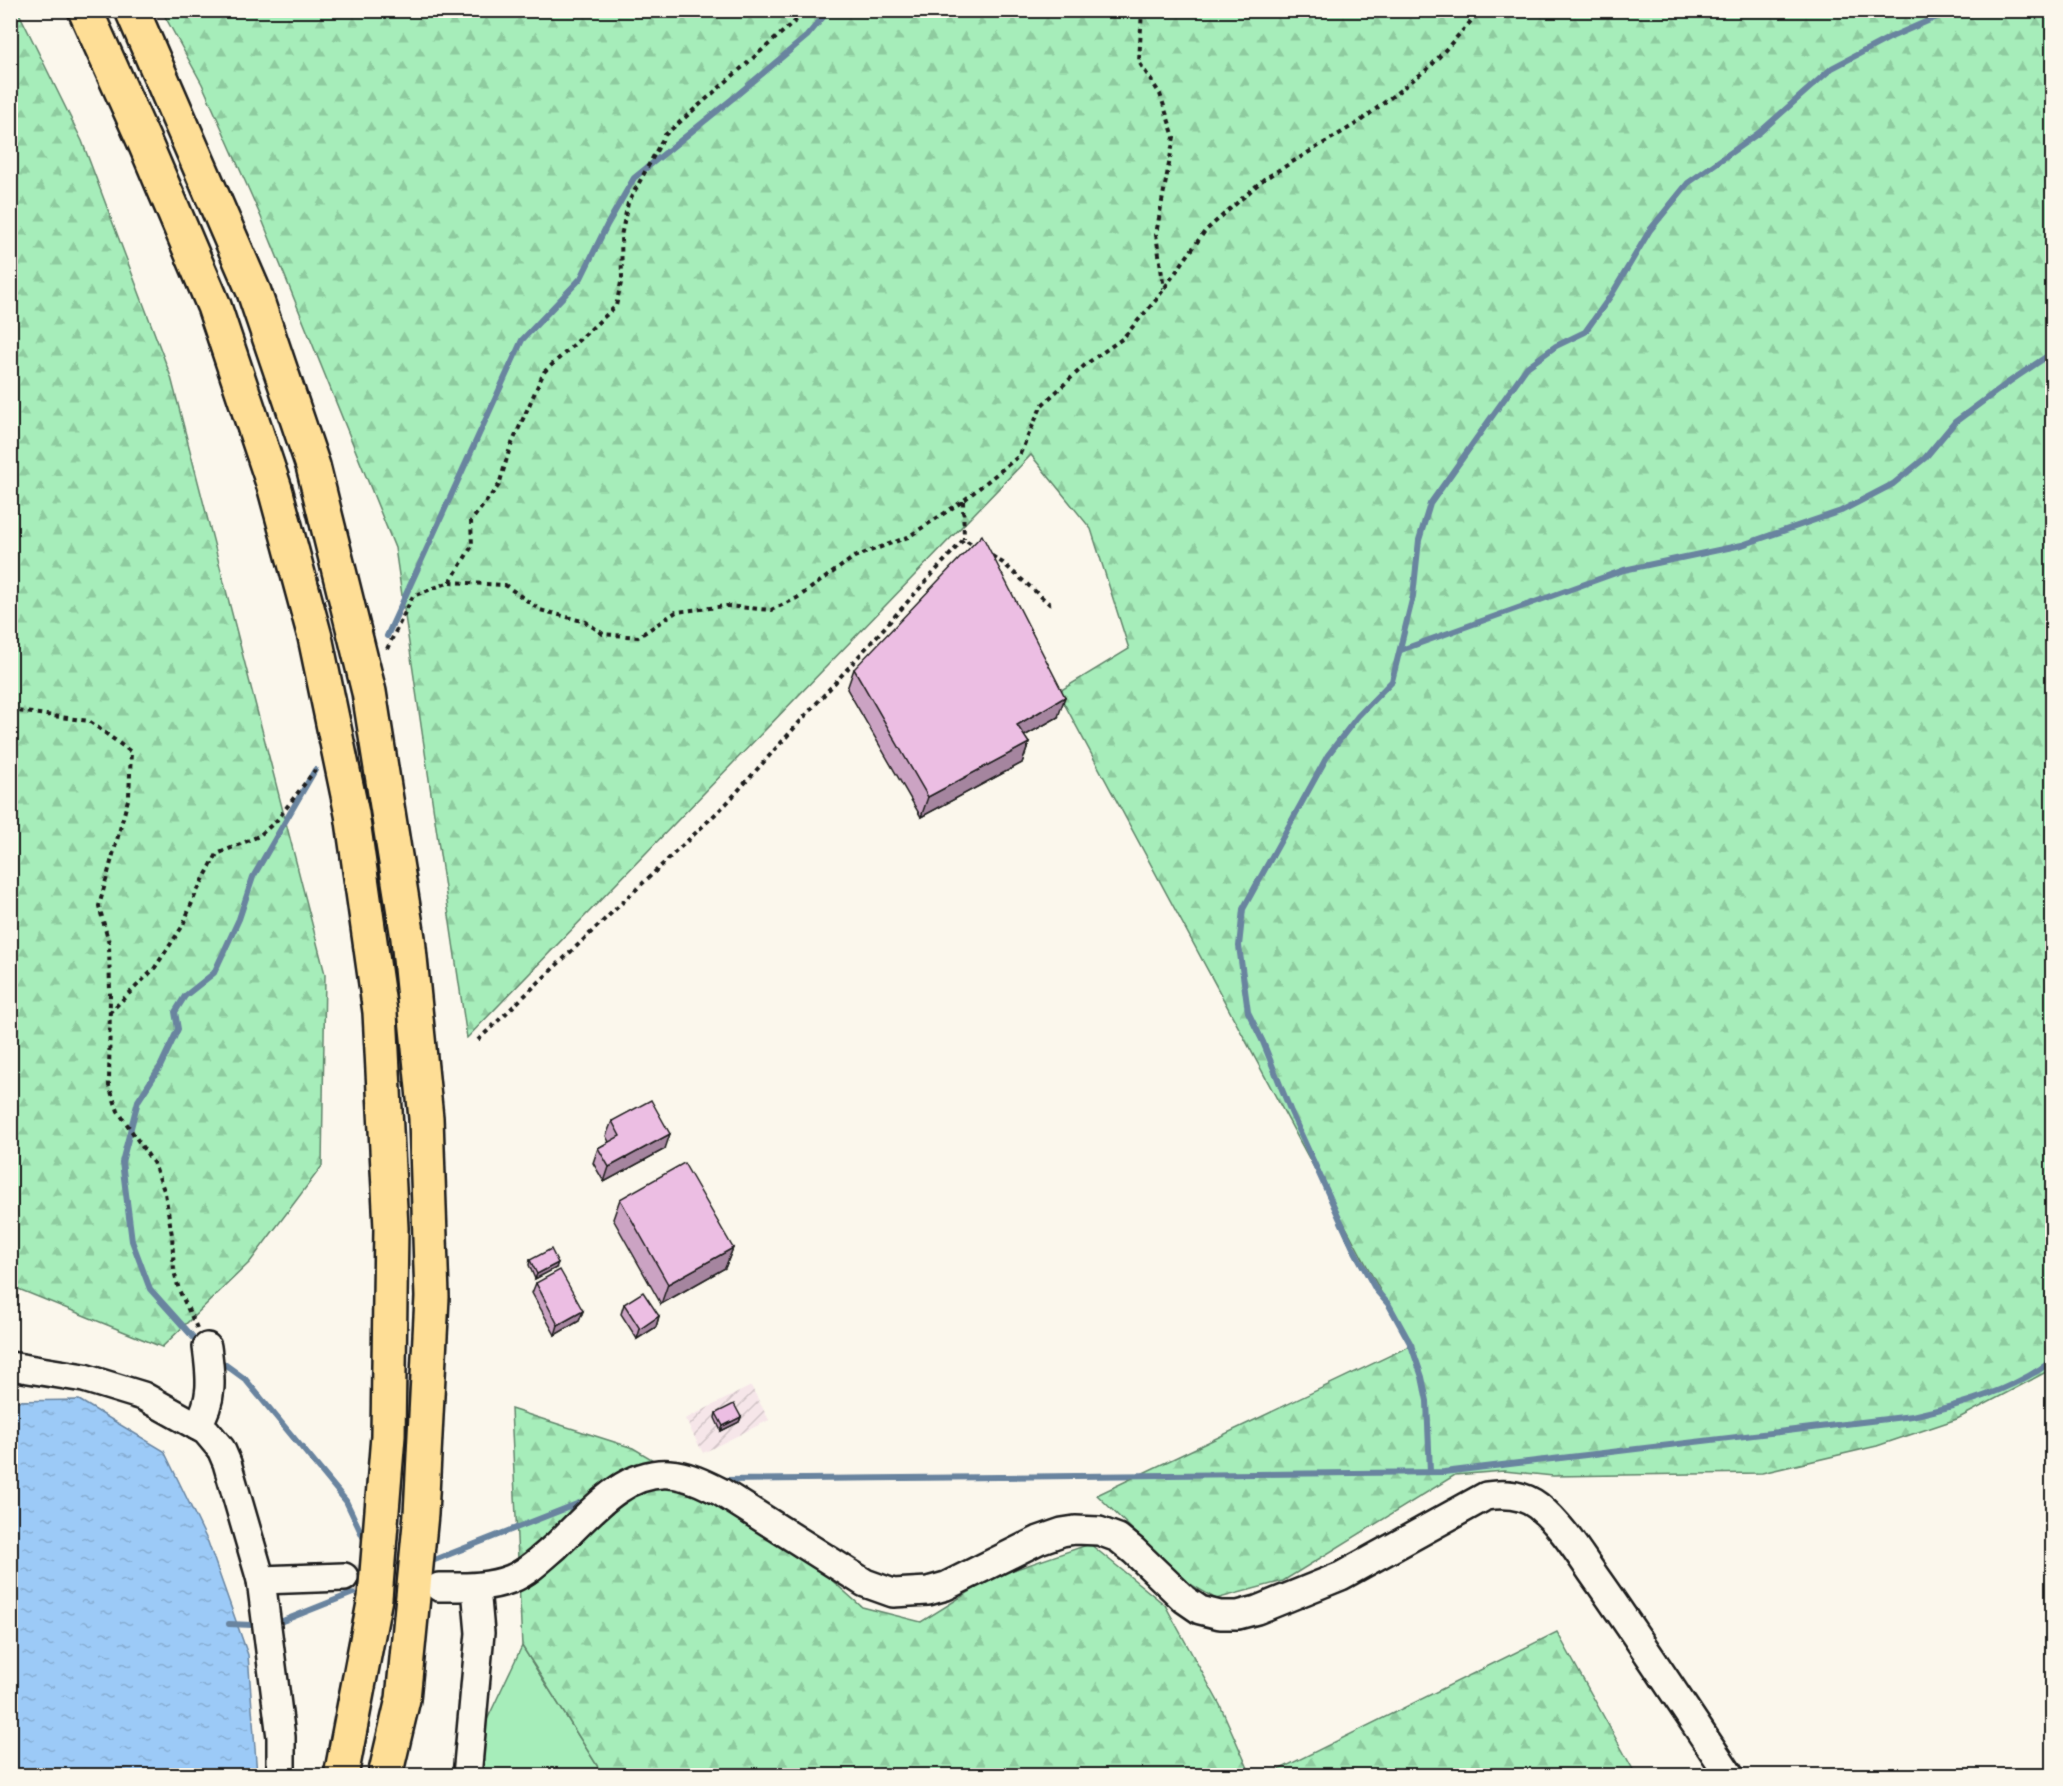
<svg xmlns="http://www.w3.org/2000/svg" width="2063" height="1786" font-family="Mynerve,sans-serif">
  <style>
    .industrial { fill: url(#industrial-furrows) }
    .grass { fill: #a6edba; stroke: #61846b; stroke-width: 1.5 }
    .forest { fill: url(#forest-firs); stroke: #61846b; stroke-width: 1.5 }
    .water { fill: url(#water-ripples); stroke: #69849f; stroke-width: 1.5 }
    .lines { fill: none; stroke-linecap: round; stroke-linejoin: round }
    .stream { stroke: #69849f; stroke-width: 6 }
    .minor-tunnel { stroke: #dad6cd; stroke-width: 27; stroke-dasharray: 27 14; stroke-linecap: butt }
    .minor-casing { stroke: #1c1c1c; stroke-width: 32 }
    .highway-casing { stroke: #1c1c1c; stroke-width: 38 }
    .path { stroke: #1c1c1c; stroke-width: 4; stroke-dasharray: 4.5 4.5; stroke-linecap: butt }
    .minor { stroke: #fbf7ec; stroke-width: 27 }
    .highway { stroke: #fede96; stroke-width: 33 }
    .wall { fill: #cba3c3; stroke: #1c1c1c; stroke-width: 1.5 }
    .shaded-wall { fill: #a5859f; stroke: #1c1c1c; stroke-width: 1.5 }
    .building { fill: #ecbee3; stroke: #1c1c1c; stroke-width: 1.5 }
  </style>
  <defs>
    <pattern id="industrial-furrows" width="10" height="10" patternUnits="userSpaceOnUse" patternTransform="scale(1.5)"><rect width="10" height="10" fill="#f6e6e9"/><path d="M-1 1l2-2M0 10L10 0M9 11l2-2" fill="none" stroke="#d2c5c7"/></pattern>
    <pattern id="forest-firs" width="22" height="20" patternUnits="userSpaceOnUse" patternTransform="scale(1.5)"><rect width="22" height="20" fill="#a6edba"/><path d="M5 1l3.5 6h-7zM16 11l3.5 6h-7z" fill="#8ecb9f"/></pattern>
    <pattern id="water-ripples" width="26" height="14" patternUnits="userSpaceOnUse" patternTransform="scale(1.5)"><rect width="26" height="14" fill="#9ccaf7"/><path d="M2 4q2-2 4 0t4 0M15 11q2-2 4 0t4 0" fill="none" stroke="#86add3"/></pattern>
  </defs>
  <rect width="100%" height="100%" fill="#fbf7ec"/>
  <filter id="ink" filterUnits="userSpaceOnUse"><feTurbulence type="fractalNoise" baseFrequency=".0167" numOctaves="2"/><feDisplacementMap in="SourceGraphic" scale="12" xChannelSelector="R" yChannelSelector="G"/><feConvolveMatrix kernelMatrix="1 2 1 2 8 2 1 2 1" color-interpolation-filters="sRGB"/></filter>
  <g filter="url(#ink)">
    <polygon class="industrial" points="751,1386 769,1420 703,1453 685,1419"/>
    <polygon class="grass" points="522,1646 603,1775 461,1775"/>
    <g class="forest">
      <polygon points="10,11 18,11 82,141 171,377 325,974 322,1166 250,1262 162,1347 11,1286"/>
      <polygon points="162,11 2052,11 2052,1369 1957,1419 1877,1446 1762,1473 1553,1476 1504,1471 1455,1475 1283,1581 1216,1599 1185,1581 1097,1495 1410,1346 1058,692 1129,649 1091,529 1031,455 467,1038 395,548 261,217 202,84"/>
      <polygon points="511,1409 633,1448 783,1537 862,1607 921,1622 993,1577 1090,1544 1165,1605 1220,1705 1251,1775 603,1775 522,1646"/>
      <polygon points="1557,1632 1636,1775 1283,1776 1280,1769"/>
    </g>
    <polygon class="water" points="79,1400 164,1451 208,1542 248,1655 257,1775 11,1775 11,1401"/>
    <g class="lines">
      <g class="stream">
        <polyline points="387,636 522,340 581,278 607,225 634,178 737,95 807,36 829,10"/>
        <polyline points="1401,650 1624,570 1742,545 1841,511 1893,484 1925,458 1955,422 2009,382 2052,353"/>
        <polyline points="201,1346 150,1289 132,1241 122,1162 138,1101 160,1067 178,1029 175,1012 185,996 214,973 239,919 253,877 315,770"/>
        <polyline points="216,1358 245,1379 346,1501 365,1541"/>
        <polyline points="1430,1472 1427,1401 1422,1377 1411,1345 1389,1305 1376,1290 1352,1246 1291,1112 1263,1042 1248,1012 1239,946 1243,909 1328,755 1358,716 1392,681 1413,596 1419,540 1430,504 1527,367 1556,346 1585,332 1612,294 1650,230 1688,183 1760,132 1832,68 1891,37 1953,10"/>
        <path d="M 721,1480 L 1444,1472 L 1912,1416 C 1961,1405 2011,1391 2052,1361"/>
        <polyline points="427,1563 587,1500"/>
        <polyline points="229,1624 252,1625"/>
        <polyline points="275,1624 358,1591"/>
      </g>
      <polyline class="minor-tunnel" points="344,1577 435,1586"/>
      <defs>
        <g id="minor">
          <polyline points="10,1366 84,1378 143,1396 206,1431 221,1449 227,1463 261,1580 281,1737 281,1776"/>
          <path d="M 197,1426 C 214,1400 211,1377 207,1347"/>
          <polyline points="261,1580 344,1577"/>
          <path d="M 439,1587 C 464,1587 488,1588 511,1579 C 528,1572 542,1558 556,1546 C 587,1517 622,1471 669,1474 C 687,1475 705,1484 721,1492 L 865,1583 L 893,1593 L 928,1591 L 946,1586 L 1039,1540 L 1062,1532 L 1075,1530 L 1099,1531 L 1118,1538 L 1134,1551 L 1184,1599 L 1200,1610 L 1220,1615 L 1238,1615 L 1257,1610 L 1341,1576 L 1486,1496 C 1505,1493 1523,1494 1538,1506 C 1564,1527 1582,1559 1601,1585 C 1645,1648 1687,1712 1730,1776"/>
          <polyline points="467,1776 480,1633 476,1588"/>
        </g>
        <g id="highway">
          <polyline points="85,10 144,141 214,306 275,489 315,637 352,814 380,1012 391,1228 388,1436 375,1598 341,1776"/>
          <polyline points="132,10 254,292 313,466 369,692 408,938 426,1118 432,1297 421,1514 403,1699 385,1776"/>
        </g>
      </defs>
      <use href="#minor" class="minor-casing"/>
      <use href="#highway" class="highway-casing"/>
      <g class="path">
        <polyline points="1142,10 1139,62 1160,94 1174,137 1156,234 1164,289"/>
        <polyline points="963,501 964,539"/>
        <polyline points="992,556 1003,563 1053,607"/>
        <polyline points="450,582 505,585 540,610 586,622 603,634 638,637 676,612 726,606 771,610 797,598 854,557 908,537 963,501 1019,456 1042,405 1086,364 1122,339 1156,300 1205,231 1264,179 1359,122 1430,67 1481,10"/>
        <polyline points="387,649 413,596 450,582 472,546 471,521 499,485 510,448 544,372 616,306 622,278 621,236 628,203 665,135 808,10"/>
        <polyline points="10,710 89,721 131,752 129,796 99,906 109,943 110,993 109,1086 118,1111 154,1164 165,1193 172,1235 174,1271 179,1290 197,1328"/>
        <polyline points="109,1013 154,969 182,927 196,893 217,854 259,836 277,820 315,770"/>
        <polyline points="478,1040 726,804 964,539 975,546"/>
      </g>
      <use href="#minor" class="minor"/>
      <use href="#highway" class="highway"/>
    </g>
    <g class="wall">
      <polygon points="854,669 1058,717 1024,736 1029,743 1022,763 921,817 847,689"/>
      <polygon points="612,1121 665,1149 604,1182 593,1163 598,1148 609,1142 606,1136"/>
      <polygon points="620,1199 733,1248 725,1268 661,1304 613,1219"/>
      <polygon points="530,1260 556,1268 535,1279 529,1265"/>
      <polygon points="536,1283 583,1311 579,1321 555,1335 532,1293"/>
      <polygon points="624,1304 659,1316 656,1327 637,1339 621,1314"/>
      <polygon points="716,1413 741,1417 739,1422 721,1431 715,1418"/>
    </g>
    <g class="shaded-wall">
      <polygon points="1065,697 1058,717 1010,744 1017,725"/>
      <polygon points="1029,743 1022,763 921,817 928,797"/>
      <polygon points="670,1134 665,1149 604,1182 609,1167"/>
      <polygon points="733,1248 725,1268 661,1304 668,1284"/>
      <polygon points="558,1263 556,1268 535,1279 537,1274"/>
      <polygon points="583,1311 579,1321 555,1335 558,1325"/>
      <polygon points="659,1316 656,1327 637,1339 640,1329"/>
      <polygon points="741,1417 739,1422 721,1431 723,1426"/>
    </g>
    <g class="building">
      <polygon points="982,535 1065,697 1017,725 1029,743 928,797 854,669"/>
      <polygon points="651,1100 670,1134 609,1167 598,1148 620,1136 612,1121"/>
      <polygon points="684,1163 733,1248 668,1284 620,1199"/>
      <polygon points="551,1249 558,1263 537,1274 530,1260"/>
      <polygon points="560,1270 583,1311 558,1325 536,1283"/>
      <polygon points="643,1292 659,1316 640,1329 624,1304"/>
      <polygon points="734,1404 741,1417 723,1426 716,1413"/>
    </g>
  </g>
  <rect width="2063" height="1786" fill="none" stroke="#fbf7ec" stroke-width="36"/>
  <rect x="18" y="18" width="2027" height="1750" fill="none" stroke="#1c1c1c" stroke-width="2" filter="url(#ink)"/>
</svg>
